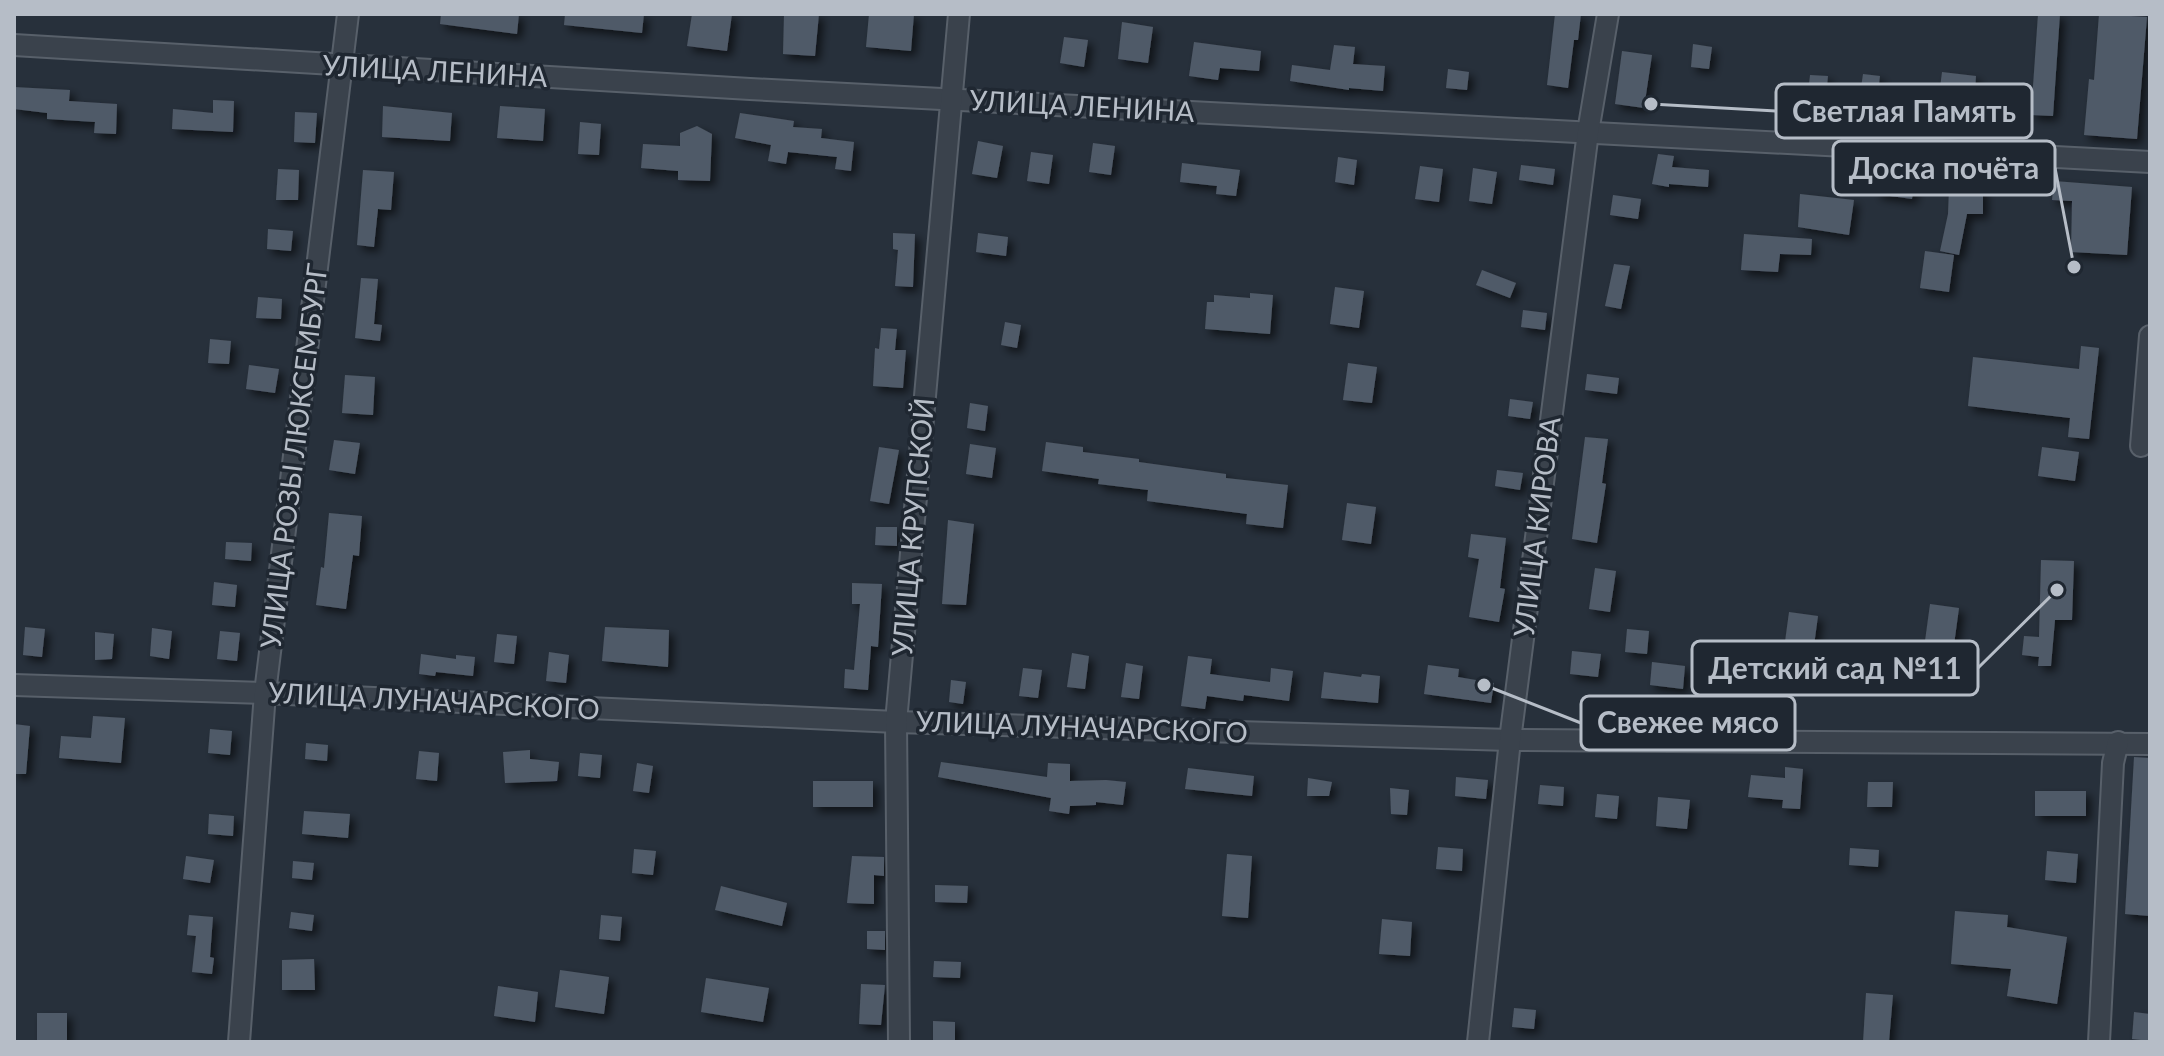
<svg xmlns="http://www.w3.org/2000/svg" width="2164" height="1056" font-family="Lato,sans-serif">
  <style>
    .building { fill: #505a67; filter: url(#shadow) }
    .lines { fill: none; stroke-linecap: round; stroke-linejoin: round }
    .minor-casing { stroke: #58606a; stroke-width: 24 }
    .minor { stroke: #3a424c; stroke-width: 20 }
    .labels { text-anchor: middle; stroke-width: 7; stroke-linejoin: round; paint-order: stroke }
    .street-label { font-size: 28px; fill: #b6bdc7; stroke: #1f2731 }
    .leader { fill: none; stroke: #b6bdc7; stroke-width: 3 }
    .callout-dot { fill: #b6bdc7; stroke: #1f2731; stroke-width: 3 }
    .callout { fill: #1f2731; stroke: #b6bdc7; stroke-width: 3 }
    .callout-label { font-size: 30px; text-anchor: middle; font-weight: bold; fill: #b6bdc7 }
  </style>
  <defs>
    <filter id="shadow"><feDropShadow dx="5" dy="5" stdDeviation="4" flood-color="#0009"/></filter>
  </defs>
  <rect width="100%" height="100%" fill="#27303b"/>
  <g class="building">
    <polygon points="441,14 519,14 517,34 440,24"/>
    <polygon points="565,14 644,14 642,33 564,25"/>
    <polygon points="692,14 732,14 727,51 687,46"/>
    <polygon points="784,14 819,14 815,56 783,54"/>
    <polygon points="869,14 914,14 911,51 866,47"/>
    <polygon points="1555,14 1581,14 1578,40 1574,40 1568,88 1547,85"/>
    <polygon points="2038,14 2060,14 2053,116 2031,115"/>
    <polygon points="2099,14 2147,17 2137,139 2084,135 2089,79 2094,80"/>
    <polygon points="1122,22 1153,27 1148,63 1118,59"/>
    <polygon points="1064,37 1088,40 1084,67 1060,63"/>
    <polygon points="1194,42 1261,51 1259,71 1220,68 1218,80 1189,76"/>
    <polygon points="1693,44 1712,47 1709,69 1691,67"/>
    <polygon points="1334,45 1355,47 1353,64 1385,66 1383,91 1349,88 1349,90 1290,81 1292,65 1330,70"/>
    <polygon points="1622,51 1652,55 1644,108 1615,104"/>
    <polygon points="1448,69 1469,72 1467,90 1446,88"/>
    <polygon points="1942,72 1976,76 1973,122 1932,120 1933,96 1939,96"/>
    <polygon points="1863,74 1880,76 1875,117 1857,115"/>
    <polygon points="1810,75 1828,76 1825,106 1807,103"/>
    <polygon points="14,87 70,90 69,101 117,104 116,134 94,133 95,122 47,119 47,113 14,109"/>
    <polygon points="213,100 234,101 233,132 172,129 173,109 213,113"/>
    <polygon points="383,106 452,113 450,141 382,137"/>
    <polygon points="500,106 545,109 543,141 497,138"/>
    <polygon points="295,112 317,113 315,143 294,142"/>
    <polygon points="740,113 794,121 793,127 822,129 821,138 854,142 851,171 835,169 837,157 788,152 786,164 768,161 771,145 735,138"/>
    <polygon points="580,122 601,124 599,155 578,154"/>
    <polygon points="697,126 712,134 710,181 678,180 678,171 641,168 643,144 680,146 680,133"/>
    <polygon points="978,141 1003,146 997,178 972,174"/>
    <polygon points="1093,143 1115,146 1111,175 1089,172"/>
    <polygon points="1031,152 1053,155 1049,184 1027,181"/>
    <polygon points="1658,154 1674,156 1672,167 1709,170 1708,187 1669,184 1669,187 1652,184"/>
    <polygon points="1338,157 1357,160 1354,185 1335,182"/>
    <polygon points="1182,163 1240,170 1236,196 1216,194 1217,186 1180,182"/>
    <polygon points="1521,165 1555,169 1553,185 1519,180"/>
    <polygon points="1420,166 1443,169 1439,202 1415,199"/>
    <polygon points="1880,166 1916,171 1912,199 1876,194"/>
    <polygon points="1473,168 1497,172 1492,204 1469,201"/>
    <polygon points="278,169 299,170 298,200 276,200"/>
    <polygon points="363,170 394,172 391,210 378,209 374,247 357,245"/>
    <polygon points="2054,181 2132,187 2127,255 2071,252 2072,201 2052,200"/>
    <polygon points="1949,188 1983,188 1983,214 1967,214 1959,255 1940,251 1948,214"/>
    <polygon points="1800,194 1854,200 1849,235 1798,227"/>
    <polygon points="1613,195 1641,199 1638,219 1610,215"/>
    <polygon points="268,229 293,231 291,251 267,249"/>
    <polygon points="893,233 915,234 913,287 895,286 898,250 893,249"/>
    <polygon points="978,233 1008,237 1006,256 976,252"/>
    <polygon points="1744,234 1812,239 1811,255 1780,254 1778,272 1741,270"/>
    <polygon points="1925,251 1954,255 1949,292 1920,288"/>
    <polygon points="1614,264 1630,266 1621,309 1605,306"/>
    <polygon points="1482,270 1516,283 1510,298 1476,285"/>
    <polygon points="361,278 378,279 374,324 382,325 380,341 355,338"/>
    <polygon points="1335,287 1364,291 1359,328 1330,324"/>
    <polygon points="1250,293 1273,295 1270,334 1205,329 1207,302 1214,302 1214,295 1250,298"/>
    <polygon points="258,297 282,299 281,319 256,318"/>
    <polygon points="1523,310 1547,313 1545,330 1521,327"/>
    <polygon points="1005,322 1021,325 1017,348 1001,345"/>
    <polygon points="881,328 897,329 895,350 906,350 903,388 873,386 875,348 879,349"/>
    <polygon points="210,339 231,341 229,364 208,363"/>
    <polygon points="2081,346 2099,348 2089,439 2068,437 2070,418 1968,406 1973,357 2079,369"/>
    <polygon points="1348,363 1377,367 1372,403 1343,400"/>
    <polygon points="249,365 279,369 275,393 246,389"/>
    <polygon points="1587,374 1619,378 1617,394 1585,390"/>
    <polygon points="345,375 375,377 373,415 342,413"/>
    <polygon points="1510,399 1533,402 1530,419 1508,416"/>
    <polygon points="970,403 988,406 985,431 967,428"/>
    <polygon points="1585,437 1608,439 1602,483 1606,484 1597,543 1572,539"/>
    <polygon points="334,440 360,443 355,474 329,470"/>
    <polygon points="1046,442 1083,447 1083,452 1139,459 1139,462 1226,474 1226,478 1288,485 1283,528 1246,524 1247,514 1147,501 1148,490 1098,484 1099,479 1042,471"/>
    <polygon points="970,444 996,448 992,478 966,474"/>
    <polygon points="879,447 899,450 889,504 870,501"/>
    <polygon points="2042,447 2079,452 2075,481 2038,476"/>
    <polygon points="1497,470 1523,473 1520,490 1495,486"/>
    <polygon points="1347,503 1376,507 1371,544 1342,540"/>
    <polygon points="329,513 362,516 359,556 353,555 346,609 316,605 321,567 324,568"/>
    <polygon points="948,520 974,524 966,605 942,604"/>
    <polygon points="876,527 897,527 897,546 875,545"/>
    <polygon points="1471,534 1506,538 1500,588 1505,589 1499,622 1469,617 1479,559 1468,557"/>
    <polygon points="226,542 252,543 251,561 225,559"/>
    <polygon points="2041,560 2074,561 2072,620 2055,620 2051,666 2038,666 2039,657 2022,655 2024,636 2039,637"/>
    <polygon points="1595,568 1616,571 1610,612 1589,609"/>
    <polygon points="214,582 237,585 235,607 212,605"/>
    <polygon points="852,583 882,584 878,647 871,646 868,690 844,688 845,669 854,670 860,604 852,604"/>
    <polygon points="1930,604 1959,608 1954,645 1925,641"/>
    <polygon points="1789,612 1818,616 1813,653 1784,649"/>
    <polygon points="25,627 45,629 42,657 23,655"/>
    <polygon points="605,627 669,630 668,667 602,661"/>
    <polygon points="152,628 172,631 169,659 150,656"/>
    <polygon points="1627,629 1649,631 1647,654 1625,652"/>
    <polygon points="220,631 240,633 237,661 217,659"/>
    <polygon points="95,632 114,634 112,659 95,660"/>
    <polygon points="497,634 517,636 514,664 494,662"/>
    <polygon points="1572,651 1601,654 1598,677 1570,674"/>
    <polygon points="549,652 569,655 566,683 546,681"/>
    <polygon points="1072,653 1089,656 1085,689 1067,687"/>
    <polygon points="421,654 456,659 456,655 475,657 473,676 436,672 435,676 419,674"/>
    <polygon points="1188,656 1212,659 1210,674 1270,682 1271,668 1293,671 1289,701 1244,695 1243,701 1207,696 1205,709 1181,706"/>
    <polygon points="1652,662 1685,666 1683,689 1650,685"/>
    <polygon points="1126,663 1143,666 1139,699 1121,697"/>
    <polygon points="1428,665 1459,669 1458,677 1494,683 1491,703 1424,694"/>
    <polygon points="1023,668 1042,670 1038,698 1019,696"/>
    <polygon points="1324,672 1361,677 1362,674 1380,676 1378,703 1321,698"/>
    <polygon points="951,680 966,682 963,704 949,702"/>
    <polygon points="93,716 125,718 121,763 59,758 61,736 91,738"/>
    <polygon points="14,724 30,726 26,774 14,774"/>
    <polygon points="210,729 232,731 230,755 208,753"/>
    <polygon points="306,743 328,745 327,761 305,759"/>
    <polygon points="530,750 530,759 559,762 557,781 505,783 503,752"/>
    <polygon points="419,751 439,753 437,781 416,779"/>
    <polygon points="580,753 602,755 600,778 578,776"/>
    <polygon points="2134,757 2150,758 2150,916 2125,914"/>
    <polygon points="941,762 1047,777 1048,763 1070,764 1070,781 1106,780 1126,782 1123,805 1096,802 1096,805 1070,806 1069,814 1049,811 1051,798 938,777"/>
    <polygon points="637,763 653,766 649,793 633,791"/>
    <polygon points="1785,767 1803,769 1800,809 1782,808 1783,800 1748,797 1751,775 1785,778"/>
    <polygon points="1188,768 1254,776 1252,796 1185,789"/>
    <polygon points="1456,777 1488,780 1486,799 1455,796"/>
    <polygon points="1308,778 1332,782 1329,796 1307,796"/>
    <rect x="813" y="781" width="60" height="26"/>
    <polygon points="1868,782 1893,782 1892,807 1867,807"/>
    <polygon points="1540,785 1564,787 1563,806 1538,804"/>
    <polygon points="1390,788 1409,790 1407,815 1391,814"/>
    <rect x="2035" y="791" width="51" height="25"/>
    <polygon points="1597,794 1619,796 1617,819 1595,817"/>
    <polygon points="1658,797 1690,800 1687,829 1656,826"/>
    <polygon points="304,811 350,814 348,838 302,834"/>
    <polygon points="209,814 234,816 233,836 208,834"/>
    <polygon points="1438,847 1463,849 1462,871 1436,869"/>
    <polygon points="1850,848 1879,850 1878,867 1849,865"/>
    <polygon points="634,849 656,851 653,875 632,873"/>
    <polygon points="2047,851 2078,854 2076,883 2045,880"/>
    <polygon points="1227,854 1252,856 1248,918 1222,916"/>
    <polygon points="186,856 214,860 210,883 183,879"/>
    <polygon points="852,856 884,857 884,876 874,875 874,904 847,903"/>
    <polygon points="293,861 314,863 312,880 292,878"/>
    <polygon points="935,885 968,886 967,903 935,902"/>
    <polygon points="721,886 787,903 782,926 715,910"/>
    <polygon points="1955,911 2008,915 2007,927 2067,937 2057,1004 2007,996 2011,969 1951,964"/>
    <polygon points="291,912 314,915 312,931 289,928"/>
    <polygon points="189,915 213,917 210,957 214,958 212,974 192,972 196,936 187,935"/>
    <polygon points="601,915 622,917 620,941 599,939"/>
    <polygon points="1382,919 1412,922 1410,956 1379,954"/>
    <polygon points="867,931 885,931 885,950 867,949"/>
    <polygon points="314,959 315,990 282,990 282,960"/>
    <polygon points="934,961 961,962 960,978 933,977"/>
    <polygon points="560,970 609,977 604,1014 555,1007"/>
    <polygon points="706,978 769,988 763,1022 701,1012"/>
    <polygon points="861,984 885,985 881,1025 859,1024"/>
    <polygon points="498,986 538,992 535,1022 494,1016"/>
    <polygon points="1866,993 1893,995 1889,1042 1863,1042"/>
    <polygon points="1514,1008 1536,1010 1534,1029 1512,1027"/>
    <polygon points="2134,1012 2150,1014 2150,1041 2132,1039"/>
    <rect x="37" y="1013" width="30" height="29"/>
    <polygon points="933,1021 955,1022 955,1042 933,1042"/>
  </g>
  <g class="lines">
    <defs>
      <g id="minor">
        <polyline points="14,45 750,89 2150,162"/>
        <polyline points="2141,446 2150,336"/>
        <polyline points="14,685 265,693 896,722 1510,740 2150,744"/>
        <polyline points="239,1042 265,693 348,14"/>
        <polyline points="899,1042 896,722 959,14"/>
        <polyline points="1478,1042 1510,740 1588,132 1608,14"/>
        <polyline points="2099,1042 2113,763 2118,742"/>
      </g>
    </defs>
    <use href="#minor" class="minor-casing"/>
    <use href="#minor" class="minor"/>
  </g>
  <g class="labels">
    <g class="street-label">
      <text transform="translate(435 71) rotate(3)" y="10">УЛИЦА ЛЕНИНА</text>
      <text transform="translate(1082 106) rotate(3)" y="10">УЛИЦА ЛЕНИНА</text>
      <text transform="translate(294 456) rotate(-83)" y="10">УЛИЦА РОЗЫ ЛЮКСЕМБУРГ</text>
      <text transform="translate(913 527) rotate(-85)" y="10">УЛИЦА КРУПСКОЙ</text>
      <text transform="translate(1537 527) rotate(-83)" y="10">УЛИЦА КИРОВА</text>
      <text transform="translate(434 701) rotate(3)" y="10">УЛИЦА ЛУНАЧАРСКОГО</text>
      <text transform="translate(1082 727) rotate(2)" y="10">УЛИЦА ЛУНАЧАРСКОГО</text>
    </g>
  </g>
  <path class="leader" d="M1651 104L1776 111M2074 267L2055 168M2057 590L1978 668M1484 685L1581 723"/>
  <g class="callout-dot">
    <circle cx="1651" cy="104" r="8"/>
    <circle cx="2074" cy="267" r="8"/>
    <circle cx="2057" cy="590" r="8"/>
    <circle cx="1484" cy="685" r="8"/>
  </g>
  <g class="callout">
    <rect x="1776" y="84" width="256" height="54" rx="8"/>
    <rect x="1833" y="141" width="222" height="54" rx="8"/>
    <rect x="1692" y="641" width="286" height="54" rx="8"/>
    <rect x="1581" y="696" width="214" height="54" rx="8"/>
  </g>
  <g class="callout-label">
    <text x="1904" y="122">Светлая Память</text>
    <text x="1944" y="179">Доска почёта</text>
    <text x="1835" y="679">Детский сад №11</text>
    <text x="1688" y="733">Свежее мясо</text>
  </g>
  <rect width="2164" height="1056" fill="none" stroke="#b6bdc7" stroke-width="32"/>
</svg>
